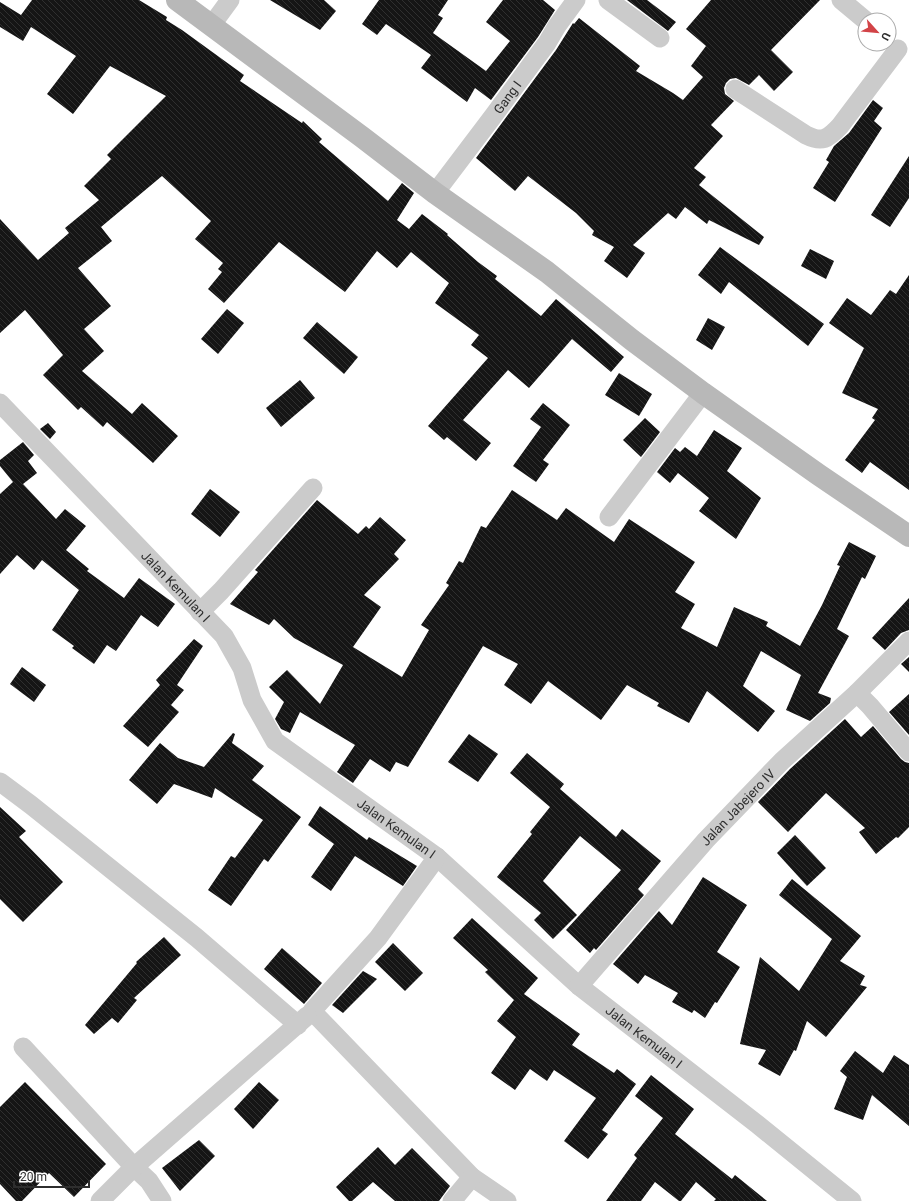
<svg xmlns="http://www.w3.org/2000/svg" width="909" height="1201" font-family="Roboto,sans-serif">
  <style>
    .building { fill: url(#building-back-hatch) }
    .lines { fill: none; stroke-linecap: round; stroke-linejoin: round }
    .street { stroke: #cbcbcb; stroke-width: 19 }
    .secondary { stroke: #b8b8b8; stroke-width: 22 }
    .labels { text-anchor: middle; stroke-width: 4; stroke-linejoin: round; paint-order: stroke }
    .street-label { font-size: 13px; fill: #2e2e2e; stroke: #fff }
  </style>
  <defs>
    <pattern id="building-back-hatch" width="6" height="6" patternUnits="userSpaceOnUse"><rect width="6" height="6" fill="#151515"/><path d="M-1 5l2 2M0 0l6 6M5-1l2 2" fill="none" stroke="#2f2f2f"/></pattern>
  </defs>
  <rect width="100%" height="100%" fill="#fff"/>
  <g class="building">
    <polygon points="32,0 139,0 167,17 166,20 182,30 244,75 240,81 302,123 303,121 322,139 319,142 388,201 402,183 414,193 397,220 409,229 422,214 448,234 447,235 478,262 497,276 495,279 541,316 556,299 624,357 611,372 572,339 529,388 508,370 463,420 491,443 476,461 447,437 444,440 428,426 488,358 471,345 479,335 435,303 449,283 411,252 397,268 377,251 345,292 279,242 224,303 208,289 222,272 218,269 223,263 195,239 211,221 162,176 101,227 112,241 78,268 111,306 84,329 104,351 82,371 132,414 142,403 178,436 153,463 107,422 103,427 81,407 78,410 43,375 63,355 25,310 0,333 0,219 38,260 69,233 65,228 99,200 84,186 111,159 107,155 166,96 110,66 73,114 47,94 76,56 31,27 23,41 0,27 0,2 21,15"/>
    <polygon points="270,0 324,0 336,11 320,30"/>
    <polygon points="379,0 448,0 438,15 443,18 433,33 486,71 510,41 486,22 503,0 543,0 555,10 538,37 491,100 475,88 467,102 421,68 431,55 386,24 377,35 362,24"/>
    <polygon points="627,0 647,0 676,22 668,31"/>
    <polygon points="711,0 820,0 771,50 793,72 774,91 759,75 749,85 736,78 730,79 726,83 724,88 725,94 734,101 711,125 723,136 694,168 706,177 699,185 764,237 759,245 709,220 707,224 685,207 676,219 668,213 633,245 645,253 627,278 604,261 614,247 592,235 594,231 576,213 528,176 515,191 476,158 556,50 573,23 574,24 579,18 640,66 636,71 673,93 683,100 703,77 691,66 706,46 686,29"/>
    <polygon points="873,100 883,108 874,121 882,128 835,202 813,188 829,162 826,160 834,146 849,133"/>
    <polygon points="909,156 909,198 890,227 871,215"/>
    <polygon points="720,247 824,324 808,346 729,282 721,294 698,275"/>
    <polygon points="810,249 834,261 826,279 801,266"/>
    <polygon points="909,275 909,490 870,462 862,473 845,460 875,420 872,418 878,409 842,393 864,348 829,323 847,298 871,315 890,290 896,294"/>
    <polygon points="227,309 244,323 218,354 201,339"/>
    <polygon points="708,318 725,327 712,350 696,340"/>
    <polygon points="317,322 358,357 344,374 303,338"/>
    <polygon points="619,373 652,394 639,416 605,395"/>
    <polygon points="300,380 315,398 281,427 266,408"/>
    <polygon points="543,403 570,425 543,460 549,464 536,482 513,466 541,427 530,419"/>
    <polygon points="645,418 660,432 641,457 623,440"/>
    <polygon points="48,423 56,432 50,439 40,429"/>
    <polygon points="714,430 742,448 727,471 761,498 736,539 699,511 709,498 678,473 670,483 657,472 675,448 680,452 685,447 697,456"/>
    <polygon points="23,442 34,455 28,461 37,473 23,484 56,519 65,509 86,526 66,550 89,569 87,571 124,598 139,578 175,604 158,627 141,615 116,651 107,645 94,664 72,648 74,646 52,630 79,590 42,560 34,570 17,555 0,574 0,494 13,482 0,466 0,460"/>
    <polygon points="210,489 240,512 220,537 191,514"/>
    <polygon points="512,490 557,520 566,508 614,542 629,519 695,562 675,592 695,604 681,628 717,647 734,607 768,622 766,626 800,646 822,605 840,566 837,565 849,542 876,556 865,579 862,577 837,629 849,636 818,693 831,698 830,703 810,721 786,710 801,675 761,651 743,686 775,711 758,732 707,691 689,723 657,706 659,703 627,685 601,720 548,681 531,704 504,685 518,664 483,646 408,767 396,762 390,772 370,759 353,783 337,772 355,745 300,712 290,733 281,729 275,719 284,702 269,687 287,670 320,704 343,665 294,638 274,619 269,625 230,604 258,572 255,570 317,500 358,534 366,526 369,529 380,517 406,540 394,554 399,559 364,595 381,607 353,647 402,677 429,630 421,625 449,585 446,583 459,561 463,563 481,526 486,528"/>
    <polygon points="909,598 909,630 901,633 885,650 872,638"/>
    <polygon points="194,639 203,646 177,685 184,690 171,705 179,712 148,747 123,726 160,685 156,680"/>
    <polygon points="909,657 909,672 901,664"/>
    <polygon points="22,667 46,685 34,702 10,684"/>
    <polygon points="909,694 909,735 889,712"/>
    <polygon points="845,719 861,737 873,726 901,759 905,762 909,763 909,827 898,838 896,837 876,854 859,832 865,828 826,793 788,832 758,802 790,769"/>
    <polygon points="233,733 235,734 232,743 264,766 252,780 301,817 268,862 264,859 231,906 208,890 231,856 235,858 263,820 215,788 212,798 174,784 157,804 129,780 160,743 178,758 204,767"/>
    <polygon points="469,734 498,754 478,782 448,762"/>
    <polygon points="527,753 564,784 560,789 616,837 622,829 661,861 638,889 644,895 596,950 594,948 590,953 566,930 621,870 580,836 543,881 577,915 553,939 534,920 541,913 497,877 532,834 530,832 550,807 510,773"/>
    <polygon points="320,806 367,840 369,837 417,866 403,886 355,856 331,891 311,877 334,844 308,825"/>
    <polygon points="0,807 26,831 19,837 63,882 23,922 0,899"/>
    <polygon points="795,835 826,868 807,886 777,853"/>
    <polygon points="703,877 747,905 717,952 740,967 717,1003 715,1002 705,1018 694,1010 692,1013 672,1002 678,993 645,975 638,984 613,964 659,911 672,925"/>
    <polygon points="792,879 861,936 840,961 865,976 860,985 867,987 826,1037 807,1021 796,1051 794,1050 780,1076 758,1064 766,1050 740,1044 760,957 799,991 832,939 779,895"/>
    <polygon points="472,918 538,978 524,994 580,1034 572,1045 614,1073 617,1069 636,1084 602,1130 608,1134 588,1159 564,1141 596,1098 554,1070 547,1081 530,1069 515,1090 491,1073 516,1037 497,1021 514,1000 485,972 488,970 453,938"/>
    <polygon points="164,937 181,955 134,998 137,1000 118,1023 112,1018 94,1034 85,1025 137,963 136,962"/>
    <polygon points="393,943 423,973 405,991 375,962"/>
    <polygon points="282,948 322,983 304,1004 264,969"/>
    <polygon points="363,971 377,979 343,1013 332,1005"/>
    <polygon points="855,1051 883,1073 894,1055 909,1065 909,1126 872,1095 863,1120 834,1109 847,1077 840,1071"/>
    <polygon points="651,1075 694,1109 675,1134 732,1179 735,1175 767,1201 714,1201 716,1199 696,1182 681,1201 679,1201 655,1182 641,1201 606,1201 637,1158 634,1155 663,1118 635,1096"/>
    <polygon points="25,1082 106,1164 74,1197 49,1173 22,1201 16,1201 0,1184 0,1107"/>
    <polygon points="259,1082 279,1100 253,1129 234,1109"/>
    <polygon points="199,1140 215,1156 180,1191 162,1168"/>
    <polygon points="378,1147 395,1165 412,1148 450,1186 439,1201 395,1201 373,1182 352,1201 349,1201 336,1187"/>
  </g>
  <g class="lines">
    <g class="street">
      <polyline points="608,0 660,38"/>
      <polyline points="841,0 865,20"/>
      <polyline points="211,26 230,0"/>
      <path d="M 735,89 L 806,135 C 822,143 828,139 840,126 L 898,49"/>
      <path id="s1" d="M 435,193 L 494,115 L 547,43 L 557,26 L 576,0"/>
      <path id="s2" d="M 0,403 L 224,636 L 242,668 L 252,700 L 275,741 L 437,857 L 579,986 L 757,1124 L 852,1201"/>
      <polyline points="609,517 703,393"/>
      <polyline points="200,612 221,591 313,488"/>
      <polyline points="857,693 870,706 909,752"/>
      <polyline points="0,782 31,805 197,938 298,1025"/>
      <polyline points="437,857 378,938 312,1011 472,1177 507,1201"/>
      <path id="s3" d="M 579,986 L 706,840 L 782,761 L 857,693 L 909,641"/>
      <polyline points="23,1047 134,1167 149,1181 162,1201"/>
      <polyline points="100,1201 134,1167 307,1016"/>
      <polyline points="452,1201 472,1177"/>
    </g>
    <polyline class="secondary" points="177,0 362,137 435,193 547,272 632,340 703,393 819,475 909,536"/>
  </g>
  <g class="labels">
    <g class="street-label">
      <text dy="5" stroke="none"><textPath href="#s1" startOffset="120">Gang I</textPath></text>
      <text dy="5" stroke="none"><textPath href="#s2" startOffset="254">Jalan Kemulan I</textPath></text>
      <text dy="5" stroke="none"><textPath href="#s3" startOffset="239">Jalan Jabejero IV</textPath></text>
      <text dy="5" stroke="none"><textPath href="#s2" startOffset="590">Jalan Kemulan I</textPath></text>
      <text dy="5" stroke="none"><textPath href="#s2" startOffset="914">Jalan Kemulan I</textPath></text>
    </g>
  </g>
  <g transform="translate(877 32) rotate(117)"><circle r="19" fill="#ffffff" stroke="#ababab"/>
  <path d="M0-3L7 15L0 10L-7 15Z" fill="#d24347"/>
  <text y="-6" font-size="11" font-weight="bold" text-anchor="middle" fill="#2e2e2e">U</text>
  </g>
  <path d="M14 1181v6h75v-6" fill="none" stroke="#2e2e2e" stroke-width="2"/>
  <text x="20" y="1181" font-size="12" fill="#2e2e2e" stroke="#ffffff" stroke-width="3" paint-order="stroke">20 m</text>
</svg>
